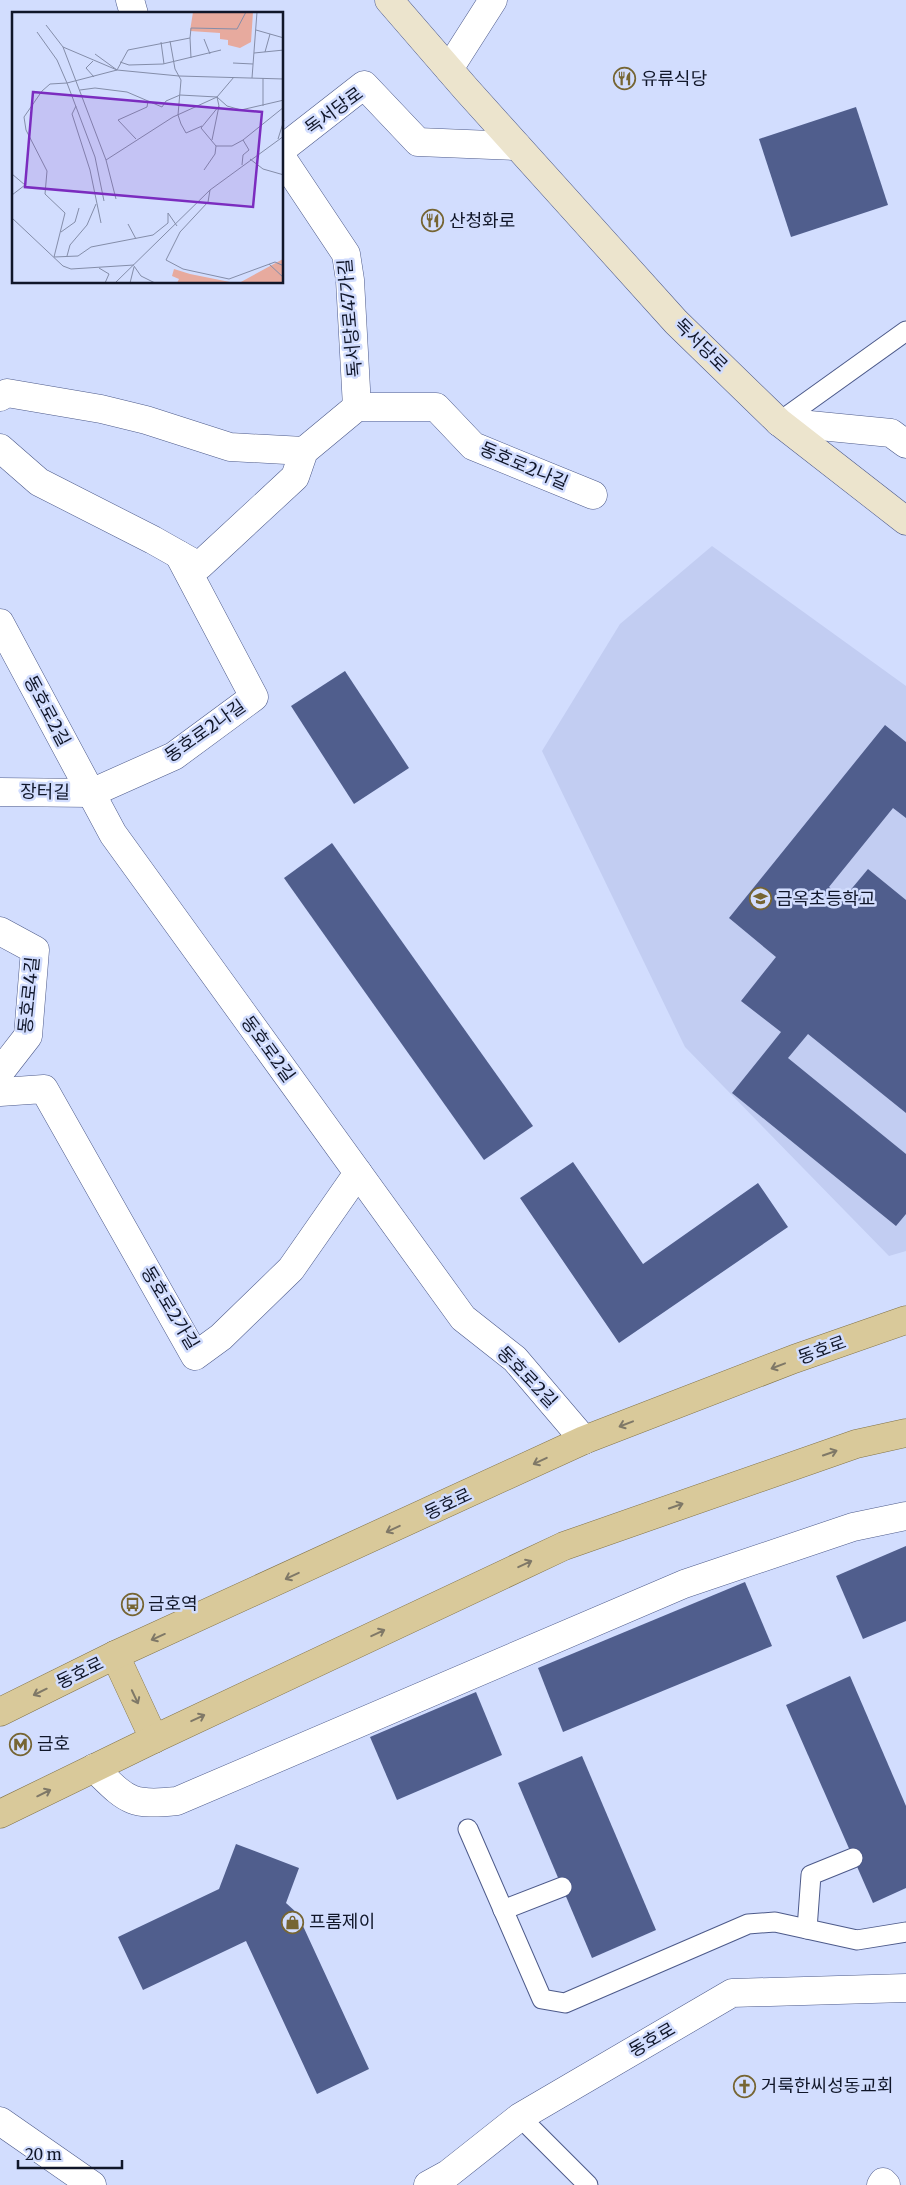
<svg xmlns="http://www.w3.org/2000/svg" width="906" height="2185" font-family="Merriweather,'Noto Sans KR',serif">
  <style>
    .built { fill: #c2cdf2 }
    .building { fill: #505e8d }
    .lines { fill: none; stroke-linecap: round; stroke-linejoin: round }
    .lane-casing { stroke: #4d5a8a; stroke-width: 21 }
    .street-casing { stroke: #4d5a8a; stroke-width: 29 }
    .secondary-casing { stroke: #4d5a8a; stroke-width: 29 }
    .primary-casing { stroke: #827347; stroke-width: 29 }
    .lane { stroke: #fff; stroke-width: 19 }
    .street { stroke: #fff; stroke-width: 28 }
    .secondary { stroke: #ece4cd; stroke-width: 28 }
    .primary { stroke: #d9c99a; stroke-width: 28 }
    .oneway { stroke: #7f7867 }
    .labels { text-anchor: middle; stroke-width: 5; stroke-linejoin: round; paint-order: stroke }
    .poi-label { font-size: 18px; fill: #101629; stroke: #d2ddfe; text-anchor: start }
    .street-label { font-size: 18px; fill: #101629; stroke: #d2ddfe }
    .inset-road { fill: none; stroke: #848da9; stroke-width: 1 }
    .view { fill: #7b2cbf; fill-opacity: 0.15; stroke: #7b2cbf; stroke-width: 2.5 }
    .inset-edge { fill: none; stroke: #101629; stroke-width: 2.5 }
  </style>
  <rect width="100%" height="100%" fill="#d2ddfe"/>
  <polygon class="built" points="712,546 906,686 906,1251 889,1256 685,1047 542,751 620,624"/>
  <g class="building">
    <polygon points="856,107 888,205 791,237 759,139"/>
    <polygon points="345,671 409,768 354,804 291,706"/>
    <polygon points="885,725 906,742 906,818 893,808 829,887 843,899 868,869 906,900 906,1113 808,1034 788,1058 906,1154 906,1214 896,1226 732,1093 781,1032 741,1001 776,957 729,918"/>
    <polygon points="332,843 533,1126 484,1160 284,878"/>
    <polygon points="573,1162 643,1264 758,1183 788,1227 619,1343 520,1198"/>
    <polygon points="906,1546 906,1621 863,1639 836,1576"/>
    <polygon points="745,1582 772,1646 563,1732 538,1668"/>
    <polygon points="850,1676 906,1806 906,1888 873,1903 786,1705"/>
    <polygon points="476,1692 502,1755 397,1800 370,1737"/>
    <polygon points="582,1756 656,1930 592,1958 518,1783"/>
    <polygon points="236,1844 299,1868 286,1903 297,1913 369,2069 317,2094 246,1941 143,1990 118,1937 219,1889"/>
  </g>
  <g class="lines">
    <defs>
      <g id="lane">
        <polyline points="779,422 906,331"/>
        <polyline points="468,1829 542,1999 565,2003 748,1924 775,1922 857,1940 906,1932"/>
        <polyline points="503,1910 562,1887"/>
        <polyline points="807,1929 811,1875 853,1858"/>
        <polyline points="520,2117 588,2185"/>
      </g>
      <g id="street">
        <polyline points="130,0 134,14"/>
        <polyline points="449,69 493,0"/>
        <polyline points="282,149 364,85 418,142 517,146"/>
        <polyline points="282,158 346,254 350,280 357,407"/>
        <polyline points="0,397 7,393 101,409 146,420 230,447 304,451"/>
        <polyline points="779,422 891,433 906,444"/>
        <polyline points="0,448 39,482 153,540 199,566 295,477 304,451 357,407 436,407 473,446 593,495"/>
        <polyline points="0,623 113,834 463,1318 515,1359 584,1440"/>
        <polyline points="0,792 91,793 174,756 254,697 179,555"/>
        <polyline points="0,931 35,950 28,1036 0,1072"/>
        <polyline points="0,1092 44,1089 195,1356 221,1337 291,1269 358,1173"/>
        <path d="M 94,1768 C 127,1800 129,1806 177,1801 L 684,1584 L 853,1527 L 906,1516"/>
        <polyline points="0,2121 92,2185"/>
        <polyline points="428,2185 448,2174 520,2117 732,1993 906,1988"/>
        <polyline points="881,2185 883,2182 886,2185"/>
      </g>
      <polyline id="secondary" points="389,0 466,89 676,322 779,422 906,521"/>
      <g id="primary">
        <polyline points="115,1655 154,1739"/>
        <polyline points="0,1712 115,1655 584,1440 794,1359 906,1320"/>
        <polyline points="0,1814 154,1739 564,1546 856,1444 906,1433"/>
      </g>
    </defs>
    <use href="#lane" class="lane-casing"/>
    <use href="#street" class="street-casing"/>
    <use href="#secondary" class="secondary-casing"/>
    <use href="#primary" class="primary-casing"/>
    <use href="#lane" class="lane"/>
    <use href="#street" class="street"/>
    <use href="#secondary" class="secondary"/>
    <use href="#primary" class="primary"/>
  </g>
  <defs><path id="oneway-shaft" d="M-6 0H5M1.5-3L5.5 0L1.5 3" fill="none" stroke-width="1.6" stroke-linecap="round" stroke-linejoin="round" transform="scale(1.25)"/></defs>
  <g class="oneway">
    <use href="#oneway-shaft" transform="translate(778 1366) rotate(159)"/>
    <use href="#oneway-shaft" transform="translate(626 1424) rotate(159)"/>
    <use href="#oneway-shaft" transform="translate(830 1453) rotate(-19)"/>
    <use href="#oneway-shaft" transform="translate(540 1461) rotate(155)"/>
    <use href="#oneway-shaft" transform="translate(676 1506) rotate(-19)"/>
    <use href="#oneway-shaft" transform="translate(393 1529) rotate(155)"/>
    <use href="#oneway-shaft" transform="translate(525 1564) rotate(-25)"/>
    <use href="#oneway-shaft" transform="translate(292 1576) rotate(155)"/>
    <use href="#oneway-shaft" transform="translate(378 1633) rotate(-25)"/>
    <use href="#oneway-shaft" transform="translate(158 1637) rotate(156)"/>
    <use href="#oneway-shaft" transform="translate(40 1692) rotate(154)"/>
    <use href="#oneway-shaft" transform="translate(135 1697) rotate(65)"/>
    <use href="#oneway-shaft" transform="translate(198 1718) rotate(-25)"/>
    <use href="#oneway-shaft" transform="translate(44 1793) rotate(-26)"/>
  </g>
  <defs>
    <symbol id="restaurant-ring" viewBox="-11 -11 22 22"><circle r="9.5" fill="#d2ddfe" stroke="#766533" stroke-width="1.5"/><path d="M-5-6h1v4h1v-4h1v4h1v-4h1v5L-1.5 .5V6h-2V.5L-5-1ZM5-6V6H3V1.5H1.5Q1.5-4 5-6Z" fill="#766533"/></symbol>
    <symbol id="school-ring" viewBox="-11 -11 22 22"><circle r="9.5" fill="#d2ddfe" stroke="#766533" stroke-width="1.5"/><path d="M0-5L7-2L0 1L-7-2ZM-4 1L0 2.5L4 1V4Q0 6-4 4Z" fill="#766533"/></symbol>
    <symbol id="bus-ring" viewBox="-11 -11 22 22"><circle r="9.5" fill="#d2ddfe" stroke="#766533" stroke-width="1.5"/><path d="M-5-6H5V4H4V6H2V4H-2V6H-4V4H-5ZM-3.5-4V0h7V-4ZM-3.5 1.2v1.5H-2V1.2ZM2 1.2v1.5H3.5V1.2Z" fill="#766533"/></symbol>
    <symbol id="metro-ring" viewBox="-11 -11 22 22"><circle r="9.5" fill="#d2ddfe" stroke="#766533" stroke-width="1.5"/><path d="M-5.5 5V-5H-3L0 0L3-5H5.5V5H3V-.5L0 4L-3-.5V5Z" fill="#766533"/></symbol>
    <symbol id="shop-ring" viewBox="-11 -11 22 22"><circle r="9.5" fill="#d2ddfe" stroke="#766533" stroke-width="1.5"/><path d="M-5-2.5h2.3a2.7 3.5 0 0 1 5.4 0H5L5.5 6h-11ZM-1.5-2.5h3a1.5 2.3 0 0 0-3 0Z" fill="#766533"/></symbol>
    <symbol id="church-ring" viewBox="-11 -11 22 22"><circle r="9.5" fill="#d2ddfe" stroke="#766533" stroke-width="1.5"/><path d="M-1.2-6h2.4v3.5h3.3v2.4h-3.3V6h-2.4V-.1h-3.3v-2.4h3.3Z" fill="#766533"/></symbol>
  </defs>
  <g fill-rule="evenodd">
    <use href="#restaurant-ring" x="612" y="66" width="25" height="25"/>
    <use href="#restaurant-ring" x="420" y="208" width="25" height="25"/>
    <use href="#school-ring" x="748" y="886" width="25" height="25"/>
    <use href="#bus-ring" x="120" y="1592" width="25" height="25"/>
    <use href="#metro-ring" x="8" y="1732" width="25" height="25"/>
    <use href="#shop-ring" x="280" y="1910" width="25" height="25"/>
    <use href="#church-ring" x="732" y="2074" width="25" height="25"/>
  </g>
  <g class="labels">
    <g class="poi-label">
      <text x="641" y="85">유류식당</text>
      <text x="449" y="227">산청화로</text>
      <text x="776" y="905">금옥초등학교</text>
      <text x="148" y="1610">금호역</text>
      <text x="37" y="1750">금호</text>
      <text x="309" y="1928">프롬제이</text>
      <text x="761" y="2092">거룩한씨성동교회</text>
    </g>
    <g class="street-label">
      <text transform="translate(334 111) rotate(-36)" y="6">독서당로</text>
      <text transform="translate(350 318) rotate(-95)" y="6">독서당로47가길</text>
      <text transform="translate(701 345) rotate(45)" y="6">독서당로</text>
      <text transform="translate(524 466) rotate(23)" y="6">동호로2나길</text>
      <text transform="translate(47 711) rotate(62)" y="6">동호로2길</text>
      <text transform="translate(205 731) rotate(-35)" y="6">동호로2나길</text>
      <text transform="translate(45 792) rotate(1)" y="6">장터길</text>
      <text transform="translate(29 995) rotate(-84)" y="6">동호로4길</text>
      <text transform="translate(268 1049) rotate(54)" y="6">동호로2길</text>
      <text transform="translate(170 1308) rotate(59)" y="6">동호로2가길</text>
      <text transform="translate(822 1350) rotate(-20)" y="6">동호로</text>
      <text transform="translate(527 1377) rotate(46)" y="6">동호로2길</text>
      <text transform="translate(448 1504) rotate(-25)" y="6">동호로</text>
      <text transform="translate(80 1673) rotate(-26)" y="6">동호로</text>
      <text transform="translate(652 2040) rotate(-30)" y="6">동호로</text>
    </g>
  </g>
  <g transform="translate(12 12)">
    <rect width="271" height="271" fill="#d2ddfe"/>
    <path d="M 181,0 L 241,0 L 239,30 L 228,36 L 216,33 L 216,28 L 208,27 L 208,21 L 178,19 ZM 271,247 L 271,271 L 227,271 ZM 162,257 L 178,262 L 223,271 L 165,271 L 167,267 L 160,264 Z" fill="#e7aa9e"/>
    <path class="inset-road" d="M 34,13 L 51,35 L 94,148 L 104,187M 244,18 L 272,26M 25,20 L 45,48 L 55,71 L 83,145 L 92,189M 178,26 L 179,46M 192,27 L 198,42M 158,29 L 163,57 L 169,68 L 166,103 L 169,112 L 174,121 L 190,114M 149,30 L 152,52M 51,35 L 105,58 L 167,64 L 272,67M 253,40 L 258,22M 242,41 L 272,38M 83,42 L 105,58 L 116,38 L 178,26 L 179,16 L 225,17 L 234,0M 81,49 L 74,56 L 82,65M 108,50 L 117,53 L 151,52 L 209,38M 221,51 L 241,52M 240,66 L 245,0M 55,71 L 105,58M 68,78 L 83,76 L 115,80 L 150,95 L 154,89 L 168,83 L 205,85M 205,85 L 215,94 L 229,98 L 272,88M 64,94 L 60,102 L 78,158 L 89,211M 251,94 L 251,66M 124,127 L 106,108 L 135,95 L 136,89M 266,127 L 272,108M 200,128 L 207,94M 204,134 L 220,134 L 231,128 L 272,95M 238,147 L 251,157 L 272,163M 94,148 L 161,105 L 205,85 L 222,65M 230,153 L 231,143 L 237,138 L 231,128M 192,158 L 203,142 L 204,134 L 189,116 L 207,94 L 205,85M 0,162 L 13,173 L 0,183M 198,178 L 196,190 L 168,220 L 154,248 L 171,257 L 217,267 L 263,250 L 272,254M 0,206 L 51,254 L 59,257 L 122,253M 116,212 L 124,227M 49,220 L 63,210 L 67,196M 55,244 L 58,233 L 75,213 L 84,192M 42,245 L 53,201 L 33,182 L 35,159 L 14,118 L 12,105 L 30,79 L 38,72 L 55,71M 42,245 L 66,244 L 79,235 L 141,223 L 156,211 L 156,201 L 165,214M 257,252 L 272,266M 122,254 L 129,264 L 143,271M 87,256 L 97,262 L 93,271M 103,271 L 198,178 L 272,124M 118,271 L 122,255"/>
    <path class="view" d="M 21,80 L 250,100 L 241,195 L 13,175 Z"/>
    <rect width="271" height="271" class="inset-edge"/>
  </g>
  <path d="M18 2160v8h104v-8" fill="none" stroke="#101629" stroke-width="2.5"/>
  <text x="25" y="2160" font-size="15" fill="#101629" stroke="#d2ddfe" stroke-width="4" paint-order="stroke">20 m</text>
</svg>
